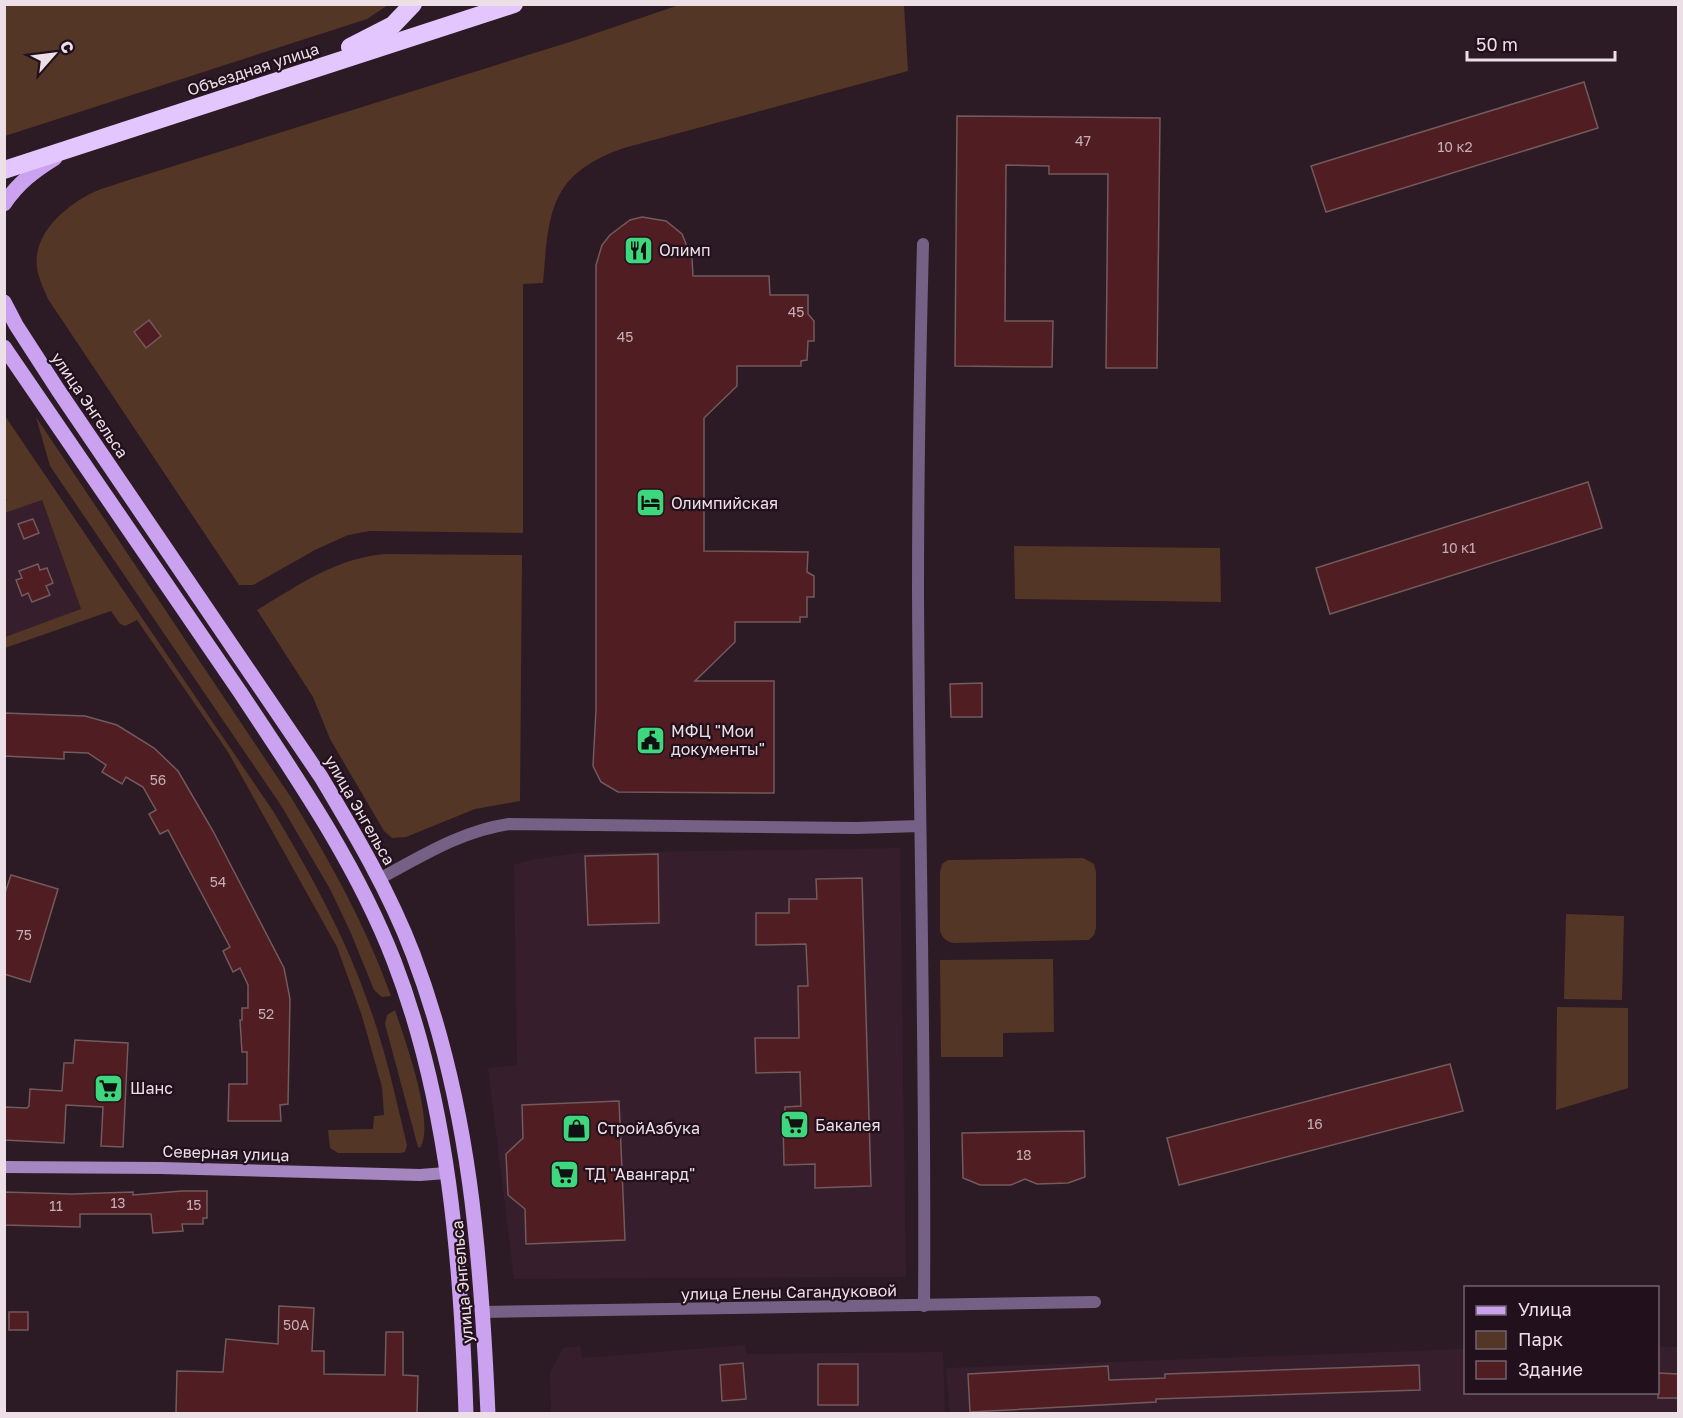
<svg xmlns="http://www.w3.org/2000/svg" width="1683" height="1418" font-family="'Golos Text',sans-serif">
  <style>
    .built { fill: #361e2d }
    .green { fill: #533625 }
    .building { fill: #4f1d22; stroke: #735a5b; stroke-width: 1.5 }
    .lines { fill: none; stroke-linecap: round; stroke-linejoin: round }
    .street { stroke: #756186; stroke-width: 12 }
    .secondary { stroke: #a586c1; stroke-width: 12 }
    .primary { stroke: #caa2ef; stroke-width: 15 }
    .highway { stroke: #e3c6fe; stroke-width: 18 }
    .labels { text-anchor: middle; stroke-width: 4.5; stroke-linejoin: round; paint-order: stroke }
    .number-label { font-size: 14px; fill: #c5aeb5 }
    .street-label { font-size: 16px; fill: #ecdfe6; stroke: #22111c }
    .poi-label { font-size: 16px; fill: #ecdfe6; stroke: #22111c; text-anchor: start }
  </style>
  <rect width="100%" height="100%" fill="#2c1b25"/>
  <g class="built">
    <polygon points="42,500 81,610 5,637 4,513"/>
    <polygon points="900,848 906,1277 514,1279 488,1068 517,1065 514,865 530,860 578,853"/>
    <polygon points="745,1345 746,1354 943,1352 945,1413 551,1413 550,1373 563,1348 580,1346 582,1358"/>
    <polygon points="1658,1347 1678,1347 1678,1413 950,1413 946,1368 1465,1349 1466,1392 1658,1392"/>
  </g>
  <g class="green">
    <polygon points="4,5 5,4 388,5 367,19 5,136"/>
    <path d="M 679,5 L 904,5 L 908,71 L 624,148 C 549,174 549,212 543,283 L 523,284 L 523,533 L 370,531 L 348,535 L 315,550 L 253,585 L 239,585 L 48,299 C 45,291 40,282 38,273 C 29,237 64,206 94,192 C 105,187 118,184 129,180 L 573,41 Z"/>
    <path d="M 5,416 L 273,811 C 311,874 346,938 370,1008 C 386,1052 396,1099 407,1145 L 405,1152 L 400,1153 L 338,1153 L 330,1148 L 328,1130 L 373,1129 L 374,1116 L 384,1115 L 382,1087 L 362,1016 L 337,947 L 228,752 L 137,620 L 125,626 L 120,624 L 111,611 L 5,648 L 5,637 L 81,609 L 42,500 L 5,513 L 5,502 L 7,500 L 4,497 Z"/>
    <path d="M 36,417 L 292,799 C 331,863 366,926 391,996 L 382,997 L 374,990 L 350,931 L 330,889 L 282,807 L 50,466 Z"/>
    <polygon points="1014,546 1220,548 1221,602 1015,599"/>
    <path d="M 387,554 L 522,555 L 520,801 L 475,809 L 406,837 L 392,838 L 384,831 L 330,739 L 313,697 L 257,610 C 299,585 337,557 387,554 Z"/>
    <path d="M 1083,858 L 1094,864 L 1096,872 L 1096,928 L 1094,935 L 1089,940 L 954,943 C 947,942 942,938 940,931 L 940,872 L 942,864 L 948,860 Z"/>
    <polygon points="1566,914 1624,916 1622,1000 1564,999"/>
    <polygon points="1053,959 1054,1032 1003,1033 1003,1057 941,1057 940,960"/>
    <polygon points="1557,1007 1628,1008 1628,1088 1556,1110"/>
    <path d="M 395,1010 C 404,1038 436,1123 420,1148 L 418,1147 L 385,1024 L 387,1015 Z"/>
  </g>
  <g class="building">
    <polygon points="1584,82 1598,128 1326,212 1311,166"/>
    <polygon points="957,116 1160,118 1157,368 1106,368 1108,174 1049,174 1049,166 1006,165 1005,321 1053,321 1052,367 955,366"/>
    <polygon points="642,217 666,221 682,234 692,259 693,276 769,276 770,295 808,295 808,314 814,321 814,341 808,341 807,360 801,361 801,366 737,366 737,386 704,418 704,551 808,552 807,572 814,576 814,597 807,597 807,617 800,617 800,622 735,622 735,642 695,681 774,681 774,793 618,792 601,782 593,766 596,710 596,265 602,245 610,235 630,220"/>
    <polygon points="149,320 161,336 146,348 134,332"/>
    <polygon points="1588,482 1602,528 1330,614 1316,568"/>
    <polygon points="33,519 39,533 24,539 18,524"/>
    <polygon points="38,564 40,570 47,568 53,583 46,586 50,595 32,602 28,593 22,596 16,580 22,578 19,571"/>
    <polygon points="982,683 982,717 951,717 950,684"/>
    <polygon points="4,713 85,716 117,725 154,748 178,771 213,831 284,968 290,999 288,1104 280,1105 281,1121 228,1121 229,1084 247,1084 247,1052 242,1052 240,1020 242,1020 242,1008 248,1008 248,985 240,968 233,972 223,951 230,947 168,830 160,834 149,814 156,810 143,787 126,777 122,784 102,772 106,765 88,753 64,752 64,759 4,756"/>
    <polygon points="658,854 659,923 588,925 585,856"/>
    <polygon points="11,875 58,889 30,982 4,974 4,896"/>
    <polygon points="862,878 871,1186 815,1188 815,1164 784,1165 783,1121 785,1121 785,1107 801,1106 800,1072 756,1073 755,1038 799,1038 798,986 808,986 806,944 756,945 756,913 789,913 789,899 817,899 816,879"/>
    <polygon points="75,1040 128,1043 123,1147 101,1146 103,1107 66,1105 64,1143 4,1140 4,1107 27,1108 29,1106 30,1089 62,1091 64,1063 73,1063"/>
    <polygon points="1450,1064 1463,1111 1179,1185 1167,1138"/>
    <polygon points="619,1101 625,1240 526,1244 525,1209 508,1195 506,1154 523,1138 522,1105"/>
    <polygon points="1084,1131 1085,1177 1068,1183 1037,1184 1025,1179 1011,1185 980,1185 963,1178 962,1133"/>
    <polygon points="182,1191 207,1191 207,1218 203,1218 203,1224 182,1224 183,1231 153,1233 151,1214 80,1214 80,1227 4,1225 4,1192 72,1194 133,1192 133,1195"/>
    <polygon points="279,1306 314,1308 312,1351 324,1351 324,1374 385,1375 386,1332 403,1332 403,1375 418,1376 417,1413 176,1413 177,1371 223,1372 226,1339 278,1344"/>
    <rect x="9" y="1312" width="19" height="18"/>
    <polygon points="743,1363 746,1399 722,1401 720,1365"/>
    <rect x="818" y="1364" width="40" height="41"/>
    <polygon points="1419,1365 1420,1390 1156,1399 1156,1402 970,1412 968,1374 1108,1366 1109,1380 1165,1378 1165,1374"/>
    <polygon points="1658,1373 1678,1374 1678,1398 1658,1398"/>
  </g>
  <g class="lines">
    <g class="street">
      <path d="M 923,244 C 920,359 918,475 918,591 C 919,829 926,1068 924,1306"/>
      <path d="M 379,879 C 422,856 461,831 509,824 L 856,828 L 920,826"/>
      <polyline points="484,1312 1095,1302"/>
    </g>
    <polyline class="secondary" points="4,1167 161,1168 420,1175 446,1173"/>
    <g class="primary">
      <path d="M 4,204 C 18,183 34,171 55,158"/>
      <path d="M 4,302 L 16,325 L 58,390 L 321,777 C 355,834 389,891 413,954 C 470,1104 481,1255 488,1414"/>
      <path d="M 4,347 C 82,462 162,577 240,692 C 297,778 357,865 394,961 C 449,1104 461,1262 466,1414"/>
    </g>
    <g class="highway">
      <polyline points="350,47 393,25 413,4"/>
      <polyline points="4,170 514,4"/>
    </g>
  </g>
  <defs>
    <symbol id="restaurant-square" viewBox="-11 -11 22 22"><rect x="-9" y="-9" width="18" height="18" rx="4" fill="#3ed77d" stroke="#22111c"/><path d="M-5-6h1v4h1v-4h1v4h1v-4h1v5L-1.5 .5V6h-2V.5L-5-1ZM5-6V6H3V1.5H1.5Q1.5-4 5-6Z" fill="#111"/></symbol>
    <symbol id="hotel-square" viewBox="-11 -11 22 22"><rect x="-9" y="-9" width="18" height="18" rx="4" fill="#3ed77d" stroke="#22111c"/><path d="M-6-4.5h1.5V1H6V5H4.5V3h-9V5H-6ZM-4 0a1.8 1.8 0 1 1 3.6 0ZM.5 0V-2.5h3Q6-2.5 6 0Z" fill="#111"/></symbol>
    <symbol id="civic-square" viewBox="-11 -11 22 22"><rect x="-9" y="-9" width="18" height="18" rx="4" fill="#3ed77d" stroke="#22111c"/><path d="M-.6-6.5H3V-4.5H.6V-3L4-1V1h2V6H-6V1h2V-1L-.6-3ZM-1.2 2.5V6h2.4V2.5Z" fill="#111"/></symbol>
    <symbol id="supermarket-square" viewBox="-11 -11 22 22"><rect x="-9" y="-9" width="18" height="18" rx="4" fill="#3ed77d" stroke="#22111c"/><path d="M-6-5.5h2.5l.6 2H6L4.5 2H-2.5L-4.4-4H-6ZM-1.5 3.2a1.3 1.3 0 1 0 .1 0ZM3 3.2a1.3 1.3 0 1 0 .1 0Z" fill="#111"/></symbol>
    <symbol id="shop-square" viewBox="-11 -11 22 22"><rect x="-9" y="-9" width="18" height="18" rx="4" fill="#3ed77d" stroke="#22111c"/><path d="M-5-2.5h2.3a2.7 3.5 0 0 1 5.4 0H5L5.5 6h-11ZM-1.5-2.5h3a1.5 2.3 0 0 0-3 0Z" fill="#111"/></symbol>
  </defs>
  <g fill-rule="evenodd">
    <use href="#restaurant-square" x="622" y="234" width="33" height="33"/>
    <use href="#hotel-square" x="634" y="486" width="33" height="33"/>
    <use href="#civic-square" x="634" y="724" width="33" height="33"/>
    <use href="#supermarket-square" x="92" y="1072" width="33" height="33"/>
    <use href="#supermarket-square" x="778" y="1108" width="33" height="33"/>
    <use href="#shop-square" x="560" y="1112" width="33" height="33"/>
    <use href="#supermarket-square" x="548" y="1158" width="33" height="33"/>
  </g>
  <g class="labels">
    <g class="number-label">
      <text x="1083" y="146">47</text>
      <text x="1455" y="152">10 к2</text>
      <text x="796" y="317">45</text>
      <text x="625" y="342">45</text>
      <text x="1459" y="553">10 к1</text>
      <text x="158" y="785">56</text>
      <text x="218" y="887">54</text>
      <text x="24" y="940">75</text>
      <text x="266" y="1019">52</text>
      <text x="1315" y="1129">16</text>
      <text x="1024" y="1160">18</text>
      <text x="118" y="1208">13</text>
      <text x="194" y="1210">15</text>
      <text x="56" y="1211">11</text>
      <text x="296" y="1330">50А</text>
    </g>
    <g class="street-label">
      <text transform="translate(253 69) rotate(-18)" y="6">Объездная улица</text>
      <text transform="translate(90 405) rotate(56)" y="6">улица Энгельса</text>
      <text transform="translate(360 810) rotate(60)" y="6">улица Энгельса</text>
      <text transform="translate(226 1153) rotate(2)" y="6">Северная улица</text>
      <text transform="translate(462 1282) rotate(-95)" y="6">улица Энгельса</text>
      <text transform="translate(789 1292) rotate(-1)" y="6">улица Елены Сагандуковой</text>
    </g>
    <g class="poi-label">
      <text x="659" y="256">Олимп</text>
      <text x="671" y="509">Олимпийская</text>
      <text x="671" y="737">МФЦ "Мои<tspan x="671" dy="18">документы"</tspan></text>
      <text x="130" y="1094">Шанс</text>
      <text x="815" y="1131">Бакалея</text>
      <text x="597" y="1134">СтройАзбука</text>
      <text x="585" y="1180">ТД "Авангард"</text>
    </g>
  </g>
  <rect width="1683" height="1418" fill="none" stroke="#ecdfe6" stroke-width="12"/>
  <rect x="1464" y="1286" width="195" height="108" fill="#22111c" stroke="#73636d" stroke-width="1.5"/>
  <rect x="1476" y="1306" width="30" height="9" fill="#caa2ef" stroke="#73636d" stroke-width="1.5"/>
  <text x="1518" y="1316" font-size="18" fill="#ecdfe6">Улица</text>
  <rect x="1476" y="1331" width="30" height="18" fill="#533625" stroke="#73636d" stroke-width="1.5"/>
  <text x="1518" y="1346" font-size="18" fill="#ecdfe6">Парк</text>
  <rect x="1476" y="1361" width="30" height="18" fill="#4f1d22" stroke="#73636d" stroke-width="1.5"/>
  <text x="1518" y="1376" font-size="18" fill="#ecdfe6">Здание</text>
  <g transform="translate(54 54) rotate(62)" stroke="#22111c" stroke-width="4.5" paint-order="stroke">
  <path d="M0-4.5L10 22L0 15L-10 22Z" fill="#ecdfe6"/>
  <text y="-9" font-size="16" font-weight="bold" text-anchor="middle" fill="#ecdfe6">С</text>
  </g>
  <path d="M1467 51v9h148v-9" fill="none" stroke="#ecdfe6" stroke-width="3"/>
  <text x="1476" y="51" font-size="18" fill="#ecdfe6" stroke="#22111c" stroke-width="4.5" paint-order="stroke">50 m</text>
</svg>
